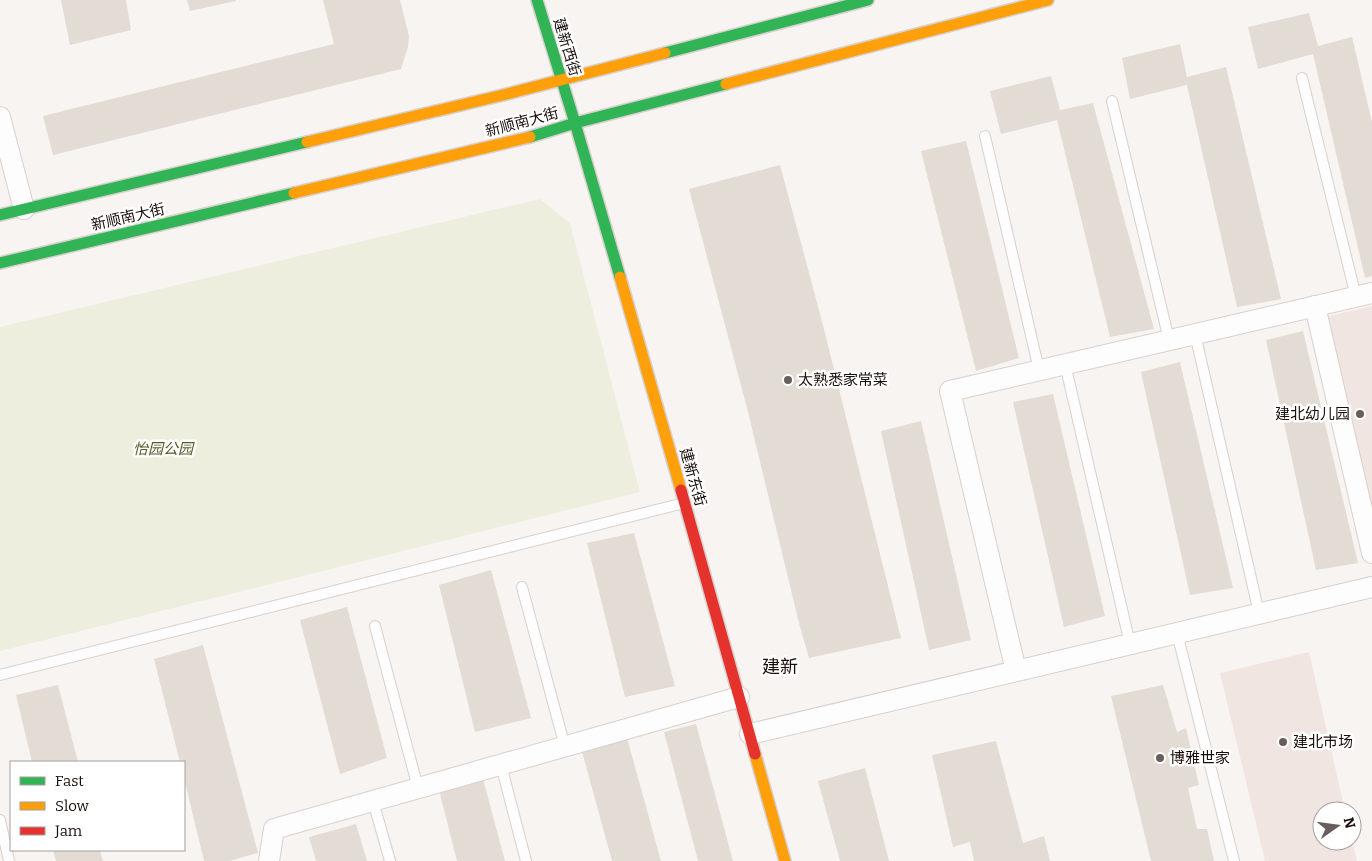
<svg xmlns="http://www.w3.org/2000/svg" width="1372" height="861" font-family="Bitter,'Noto Sans SC',serif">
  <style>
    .built { fill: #f0e5e0 }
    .green { fill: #edeedd }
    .building { fill: #e2dcd5 }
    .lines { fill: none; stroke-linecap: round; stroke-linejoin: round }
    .lane-casing { stroke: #d8d0cc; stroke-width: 12 }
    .street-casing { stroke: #d8d0cc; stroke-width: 22 }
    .fast-casing { stroke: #d8d0cc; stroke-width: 14 }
    .slow-casing { stroke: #d8d0cc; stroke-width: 14 }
    .jam-casing { stroke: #d8d0cc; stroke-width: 14 }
    .lane { stroke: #fefdfd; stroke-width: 10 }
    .street { stroke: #fefdfd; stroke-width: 20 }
    .fast { stroke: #30b455; stroke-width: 11 }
    .slow { stroke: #ff9f0a; stroke-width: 11 }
    .jam { stroke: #e5322d; stroke-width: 11 }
    .poi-dot { fill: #685e5b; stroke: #fff; stroke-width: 2 }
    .labels { text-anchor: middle; stroke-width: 5; stroke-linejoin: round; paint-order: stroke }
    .street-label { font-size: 15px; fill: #1a0e09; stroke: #fff }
    .poi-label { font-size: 15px; fill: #1a0e09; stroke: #fff; text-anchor: start }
    .park-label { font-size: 15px; font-style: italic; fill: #565c27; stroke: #fff }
    .quarter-label { font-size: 18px; fill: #1a0e09; stroke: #fff }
  </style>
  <rect width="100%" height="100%" fill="#f8f4f2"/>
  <g class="built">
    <polygon points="1372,306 1372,512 1325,317"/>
    <polygon points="1309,652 1345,811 1322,811 1322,841 1352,840 1357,861 1265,861 1220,673"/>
  </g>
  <polygon class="green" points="540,199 570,223 640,492 0,651 0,327"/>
  <g class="building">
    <polygon points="61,0 126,0 131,30 70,45"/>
    <polygon points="187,0 236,0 236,1 190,11"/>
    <polygon points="323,0 400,0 409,36 408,47 401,69 53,155 43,116 334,44"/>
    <polygon points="1309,13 1318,46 1352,37 1372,122 1372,276 1365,278 1313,54 1258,69 1248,27"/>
    <polygon points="1180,44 1187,77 1226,67 1281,299 1237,307 1187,85 1130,99 1122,58"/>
    <polygon points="1051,76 1060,110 1093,103 1154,329 1110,337 1057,120 1001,134 990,91"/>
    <polygon points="966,141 1019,358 976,371 921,151"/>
    <polygon points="780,165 823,325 901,638 809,658 799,623 748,412 689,189"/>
    <polygon points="1303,331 1358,563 1316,570 1266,340"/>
    <polygon points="1180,362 1233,588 1190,595 1141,372"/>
    <polygon points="1053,394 1105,616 1064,627 1013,402"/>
    <polygon points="921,421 971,640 929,650 881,431"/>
    <polygon points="634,533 675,686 625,697 587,543"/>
    <polygon points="491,570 531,718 475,732 439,585"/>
    <polygon points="347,607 387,758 340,774 300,620"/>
    <polygon points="203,645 258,853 229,861 204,861 184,778 184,762 180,762 154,659"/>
    <polygon points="58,685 78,762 32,762 16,695"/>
    <polygon points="1163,685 1177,732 1186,728 1199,785 1188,788 1197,829 1207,829 1214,861 1151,861 1111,696"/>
    <polygon points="696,724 733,861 698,861 664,732"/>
    <polygon points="627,738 661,861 612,861 581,748"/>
    <polygon points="996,741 1023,843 1044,836 1050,861 974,861 970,842 953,847 932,755"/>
    <polygon points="865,768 889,861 840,861 818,781"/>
    <polygon points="483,779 505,861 457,861 439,790"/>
    <polygon points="356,824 367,861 316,861 309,837"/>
    <polygon points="53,850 100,850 103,861 56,861"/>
  </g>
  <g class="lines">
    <defs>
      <g id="lane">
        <polyline points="1302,78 1356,297"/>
        <polyline points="1112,101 1169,340"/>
        <polyline points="985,136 1039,370"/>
        <polyline points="1195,334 1259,613"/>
        <polyline points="1065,364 1130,644"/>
        <polyline points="522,587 565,747"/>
        <polyline points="375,626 418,788"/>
        <polyline points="1177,633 1234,861"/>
        <polyline points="0,675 684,503"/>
        <polyline points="501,765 526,861"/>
        <polyline points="373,801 390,861"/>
        <polyline points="0,820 9,861"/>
      </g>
      <g id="street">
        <polyline points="0,117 24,209"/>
        <polyline points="1315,306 1372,553"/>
        <polyline points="1016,671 950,391 1372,293"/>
        <polyline points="750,734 1372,587"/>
        <polyline points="269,861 274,829 739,697"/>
      </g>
      <g id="fast">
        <polyline points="537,0 575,123 620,277"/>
        <polyline points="665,53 868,0"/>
        <polyline points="530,137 575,123 726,84"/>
        <polyline points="0,215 307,142"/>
        <polyline points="0,263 294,193"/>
      </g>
      <g id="slow">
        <polyline points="726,84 1048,0"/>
        <polyline points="307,142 507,94 665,53"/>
        <polyline points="294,193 530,137"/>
        <polyline points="620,277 681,490"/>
        <polyline points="755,754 785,861"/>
      </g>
      <polyline id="jam" points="681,490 755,754"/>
    </defs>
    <use href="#lane" class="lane-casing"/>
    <use href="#street" class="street-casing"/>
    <use href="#fast" class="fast-casing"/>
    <use href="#slow" class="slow-casing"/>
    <use href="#jam" class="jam-casing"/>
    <use href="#lane" class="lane"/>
    <use href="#street" class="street"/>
    <use href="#fast" class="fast"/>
    <use href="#slow" class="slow"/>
    <use href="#jam" class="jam"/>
  </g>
  <g class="poi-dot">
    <circle cx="788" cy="380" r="5"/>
    <circle cx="1360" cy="414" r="5"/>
    <circle cx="1283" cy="742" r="5"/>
    <circle cx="1160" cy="758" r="5"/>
  </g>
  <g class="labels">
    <g class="street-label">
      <text transform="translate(567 47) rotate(73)" y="5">建新西街</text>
      <text transform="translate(522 122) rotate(-15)" y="5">新顺南大街</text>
      <text transform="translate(128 217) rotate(-13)" y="5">新顺南大街</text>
      <text transform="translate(693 477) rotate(74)" y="5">建新东街</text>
    </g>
    <g class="poi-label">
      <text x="798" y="385">太熟悉家常菜</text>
      <text x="1350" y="419" text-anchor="end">建北幼儿园</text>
      <text x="1293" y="747">建北市场</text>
      <text x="1170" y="763">博雅世家</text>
    </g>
    <g class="park-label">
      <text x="163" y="454">怡园公园</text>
    </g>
    <g class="quarter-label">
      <text x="780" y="673">建新</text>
    </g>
  </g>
  <rect x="10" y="761" width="175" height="90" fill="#ffffff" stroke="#a39f9d"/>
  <rect x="20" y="777" width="25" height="8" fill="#30b455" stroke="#a39f9d"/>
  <text x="55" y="786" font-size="15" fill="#1a0e09">Fast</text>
  <rect x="20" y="802" width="25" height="8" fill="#ff9f0a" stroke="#a39f9d"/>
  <text x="55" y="811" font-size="15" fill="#1a0e09">Slow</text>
  <rect x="20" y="827" width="25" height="8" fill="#e5322d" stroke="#a39f9d"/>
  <text x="55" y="836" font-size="15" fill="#1a0e09">Jam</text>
  <g transform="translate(1337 826) rotate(76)"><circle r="24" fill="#ffffff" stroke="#a39f9d"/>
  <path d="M0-4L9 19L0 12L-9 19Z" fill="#685e5b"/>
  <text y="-8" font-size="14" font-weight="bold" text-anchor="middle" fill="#1a0e09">N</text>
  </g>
</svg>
